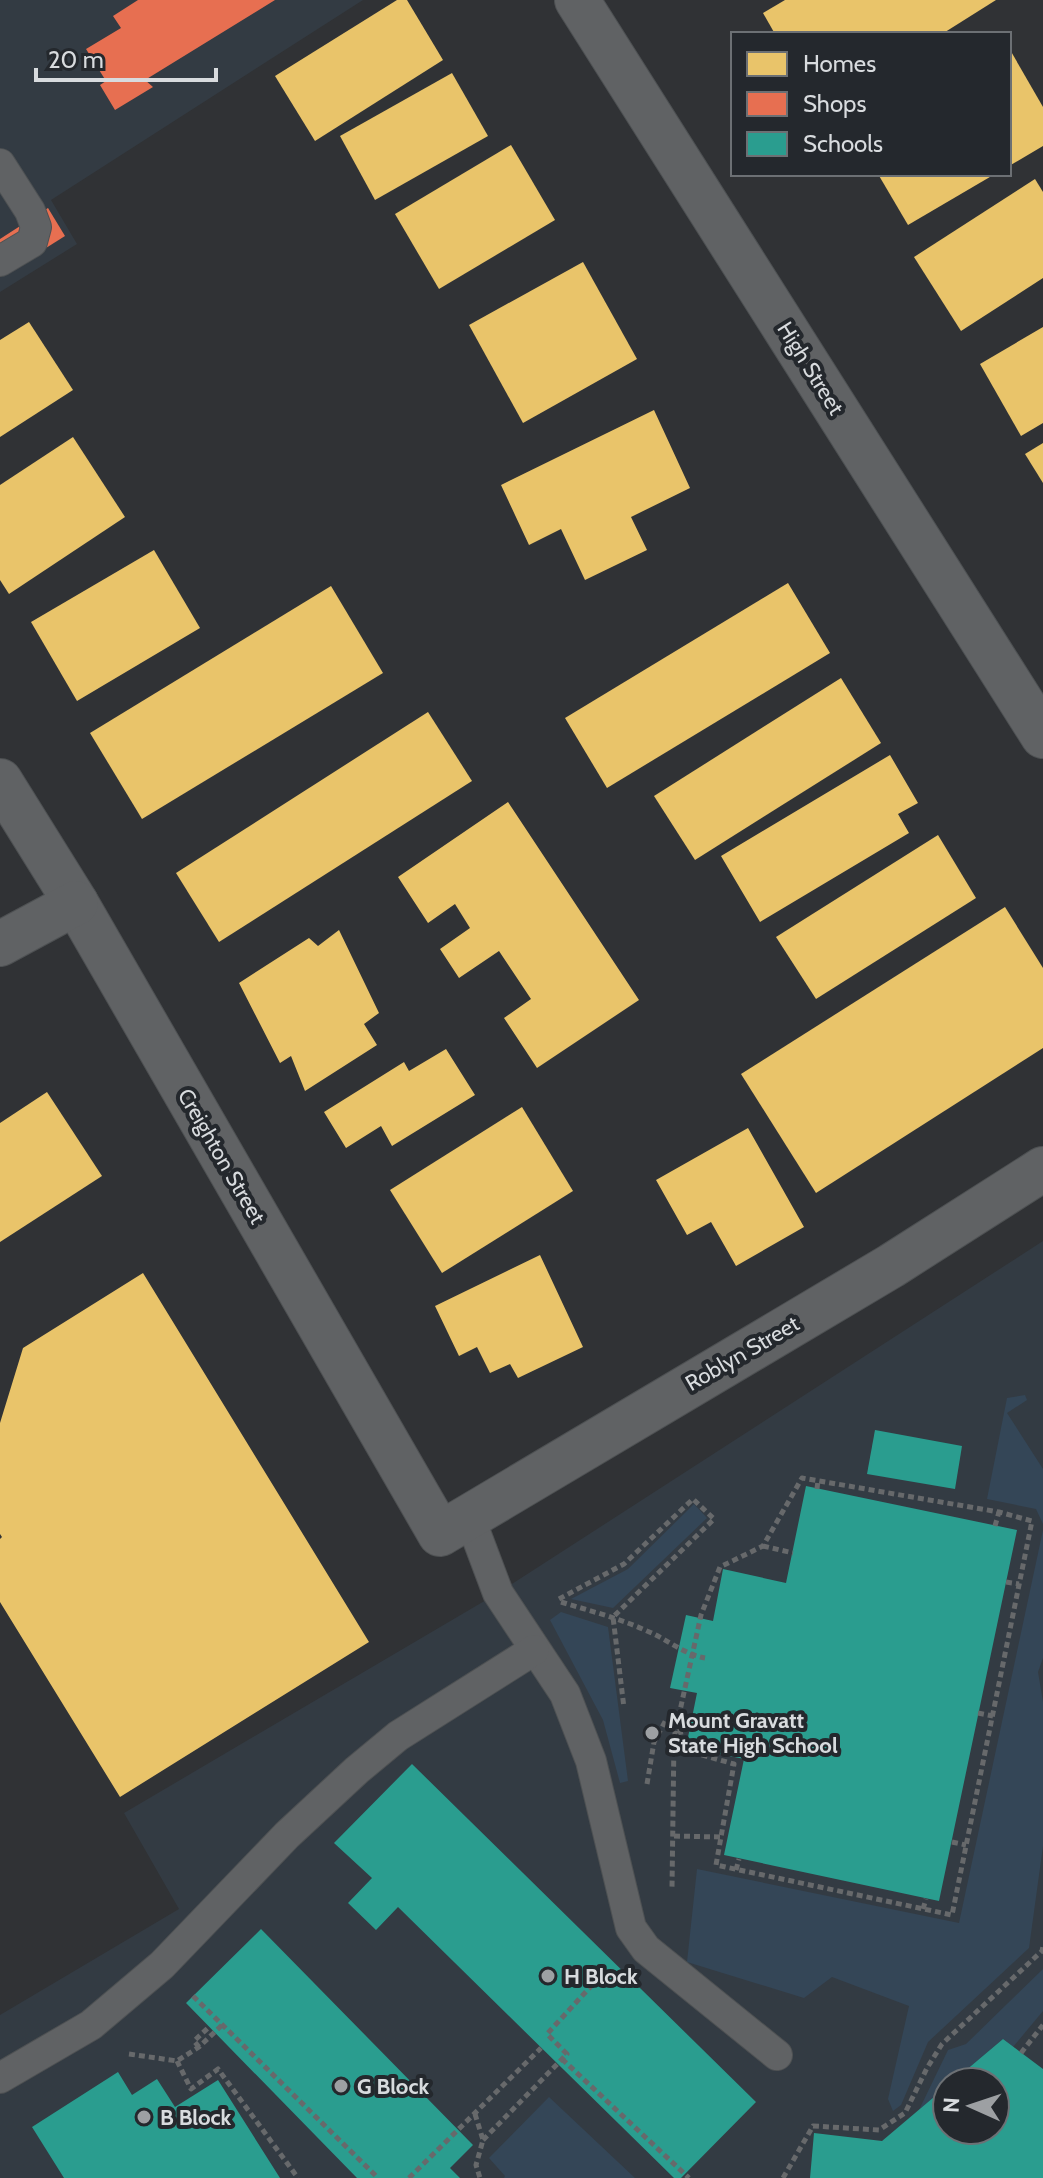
<svg xmlns="http://www.w3.org/2000/svg" width="1043" height="2178" font-family="Cabin,sans-serif">
  <style>
    .built { fill: #333b43; fill-rule: evenodd }
    .green { fill: #344657 }
    .homes { fill: #e9c46a }
    .shops { fill: #e76f51 }
    .schools { fill: #2a9d8f }
    .lines { fill: none; stroke-linecap: round; stroke-linejoin: round }
    .lane-casing { stroke: #4e5153; stroke-width: 32 }
    .street-casing { stroke: #4e5153; stroke-width: 46 }
    .path { stroke: #67696b; stroke-width: 5; stroke-dasharray: 6 4; stroke-linecap: butt }
    .lane { stroke: #606264; stroke-width: 30 }
    .street { stroke: #606264; stroke-width: 44 }
    .poi-dot { fill: #9da0a3; stroke: #24282d; stroke-width: 3 }
    .labels { text-anchor: middle; stroke-width: 8; stroke-linejoin: round; paint-order: stroke }
    .street-label { font-size: 22px; fill: #d8dbde; stroke: #24282d }
    .poi-label { font-size: 22px; font-weight: bold; fill: #d8dbde; stroke: #24282d; text-anchor: start }
  </style>
  <rect width="100%" height="100%" fill="#303235"/>
  <g class="built">
    <polygon points="0,0 363,0 51,200 77,244 0,292"/>
    <path d="M 1043,1241 L 1043,2178 L 0,2178 L 0,2015 L 179,1909 L 124,1813 L 498,1593 ZM 947,2082 L 995,2082 L 995,2130 L 947,2130 Z"/>
  </g>
  <g class="green">
    <polygon points="1025,1395 1027,1400 1007,1413 1043,1469 1043,1524 1036,1509 987,1499 1007,1398"/>
    <polygon points="694,1504 707,1518 613,1608 571,1599 628,1569"/>
    <polygon points="1043,1530 1043,1658 1038,1672 1043,1702 1043,1846 1029,1948 928,2042 901,2105 893,2111 888,2099 909,2006 832,1977 804,1998 687,1962 697,1869 959,1923"/>
    <polygon points="561,1612 608,1627 628,1781 620,1783 603,1720 550,1620"/>
    <polygon points="1043,1969 1043,2011 1013,2047 1003,2039 952,2082 947,2082 947,2086 919,2110 948,2050 966,2044"/>
    <polygon points="549,2097 635,2178 504,2178 505,2176 489,2158"/>
  </g>
  <g class="homes">
    <polygon points="397,0 407,0 443,60 315,141 275,76"/>
    <polygon points="785,0 996,0 942,34 775,34 763,13"/>
    <polygon points="1009,48 1043,107 1043,146 1009,166"/>
    <polygon points="452,73 488,136 375,200 340,136"/>
    <polygon points="511,145 555,220 439,289 395,214"/>
    <polygon points="878,174 995,174 908,225"/>
    <polygon points="1035,179 1043,192 1043,278 961,331 914,257"/>
    <polygon points="583,262 637,359 523,423 469,325"/>
    <polygon points="29,322 73,390 0,437 0,340"/>
    <polygon points="1043,327 1043,423 1021,436 980,364"/>
    <polygon points="654,410 690,488 631,517 647,550 585,580 561,529 529,545 501,485"/>
    <polygon points="73,437 125,517 9,594 0,580 0,485"/>
    <polygon points="1043,443 1043,483 1025,454"/>
    <polygon points="154,550 200,628 77,701 31,622"/>
    <polygon points="788,583 830,653 607,788 565,718"/>
    <polygon points="331,586 383,673 142,819 90,733"/>
    <polygon points="841,678 881,743 695,860 654,796"/>
    <polygon points="428,712 472,781 219,942 176,873"/>
    <polygon points="890,755 918,803 898,814 909,833 760,922 721,856"/>
    <polygon points="508,802 639,1000 537,1068 504,1018 531,999 499,951 459,978 440,949 470,928 455,904 428,923 398,877"/>
    <polygon points="938,835 976,898 816,999 776,937"/>
    <polygon points="1005,907 1043,968 1043,1048 816,1193 741,1074"/>
    <polygon points="339,930 379,1013 364,1024 377,1045 305,1091 291,1056 280,1063 239,983 309,938 318,946"/>
    <polygon points="446,1049 475,1095 392,1146 381,1126 346,1148 324,1112 404,1062 409,1071"/>
    <polygon points="47,1092 102,1176 0,1242 0,1123"/>
    <polygon points="522,1107 573,1191 442,1273 390,1190"/>
    <polygon points="748,1128 804,1227 736,1266 711,1222 687,1235 656,1180"/>
    <polygon points="540,1255 583,1347 518,1378 510,1364 490,1373 477,1347 459,1356 435,1306"/>
    <polygon points="143,1273 369,1642 120,1797 0,1602 0,1539 2,1537 0,1534 0,1423 23,1348"/>
  </g>
  <g class="shops">
    <polygon points="138,0 275,0 145,80 153,87 115,110 100,85 106,81 86,49 121,28 113,16"/>
    <polygon points="48,208 65,236 0,277 0,239"/>
  </g>
  <g class="schools">
    <polygon points="875,1430 962,1446 955,1489 867,1474"/>
    <polygon points="806,1486 1017,1530 939,1901 724,1855 744,1759 686,1747 697,1693 670,1688 686,1615 713,1621 723,1569 786,1583"/>
    <polygon points="412,1764 756,2102 681,2178 674,2178 398,1907 376,1930 348,1903 372,1878 334,1843"/>
    <polygon points="261,1929 473,2145 450,2168 460,2178 357,2178 186,2003"/>
    <polygon points="1003,2039 1043,2069 1043,2178 810,2178 814,2133 882,2141 947,2086 947,2130 995,2130 995,2082 952,2082"/>
    <polygon points="118,2072 132,2095 157,2079 175,2107 218,2080 280,2178 64,2178 32,2127"/>
  </g>
  <g class="lines">
    <defs>
      <g id="lane">
        <polyline points="0,164 30,211 36,227 32,242 0,261"/>
        <polyline points="469,1516 498,1593 565,1694 591,1761 631,1928 646,1949 777,2055"/>
        <polyline points="0,2078 91,2025 162,1965 287,1835 357,1770 398,1736 534,1650"/>
      </g>
      <g id="street">
        <polyline points="577,0 1043,736"/>
        <polyline points="0,781 76,903 440,1534 891,1266 1043,1169"/>
        <polyline points="0,944 76,903"/>
      </g>
    </defs>
    <use href="#lane" class="lane-casing"/>
    <use href="#street" class="street-casing"/>
    <g class="path">
      <polyline points="817,1489 818,1480"/>
      <polyline points="995,1526 999,1512"/>
      <polyline points="763,1546 793,1553"/>
      <polyline points="1006,1582 1019,1584"/>
      <polyline points="559,1599 624,1564 693,1499 714,1519 613,1617 624,1708"/>
      <path d="M 561,1602 C 590,1611 619,1618 647,1631 C 667,1639 683,1654 705,1658"/>
      <polyline points="978,1713 993,1716"/>
      <polyline points="647,1784 654,1742 667,1718 678,1720 684,1750 734,1764 716,1865 952,1915 1032,1521 999,1512 802,1478 763,1546 720,1567 701,1615 674,1738 672,1888"/>
      <polyline points="674,1836 721,1837"/>
      <polyline points="952,1842 966,1845"/>
      <polyline points="736,1870 739,1859"/>
      <polyline points="923,1909 926,1899"/>
      <polyline points="193,1996 378,2178"/>
      <polyline points="199,2047 194,2041 209,2027"/>
      <polyline points="1021,2053 1043,2025"/>
      <polyline points="129,2054 177,2061 199,2047 222,2025"/>
      <polyline points="562,2059 689,2178"/>
      <polyline points="177,2061 191,2089 218,2069 298,2178"/>
      <polyline points="475,2114 483,2140 476,2165 480,2178"/>
      <polyline points="483,2140 567,2054 547,2034 605,1971"/>
      <polyline points="409,2178 541,2048"/>
      <polyline points="783,2178 813,2126 879,2130 905,2113 927,2068 942,2044 1042,1951 1043,1946"/>
    </g>
    <use href="#lane" class="lane"/>
    <use href="#street" class="street"/>
  </g>
  <g class="poi-dot">
    <circle cx="652" cy="1733" r="8"/>
    <circle cx="548" cy="1976" r="8"/>
    <circle cx="341" cy="2086" r="8"/>
    <circle cx="144" cy="2117" r="8"/>
  </g>
  <g class="labels">
    <g class="street-label">
      <text transform="translate(811 368) rotate(58)" y="8">High Street</text>
      <text transform="translate(222 1156) rotate(60)" y="8">Creighton Street</text>
      <text transform="translate(742 1353) rotate(-30)" y="8">Roblyn Street</text>
    </g>
    <g class="poi-label">
      <text x="668" y="1728">Mount Gravatt<tspan x="668" dy="25">State High School</tspan></text>
      <text x="564" y="1984">H Block</text>
      <text x="357" y="2094">G Block</text>
      <text x="160" y="2125">B Block</text>
    </g>
  </g>
  <rect x="731" y="32" width="280" height="144" fill="#24282d" stroke="#6c7074" stroke-width="2"/>
  <rect x="747" y="52" width="40" height="24" fill="#e9c46a" stroke="#6c7074" stroke-width="2"/>
  <text x="803" y="72" font-size="24" fill="#d8dbde">Homes</text>
  <rect x="747" y="92" width="40" height="24" fill="#e76f51" stroke="#6c7074" stroke-width="2"/>
  <text x="803" y="112" font-size="24" fill="#d8dbde">Shops</text>
  <rect x="747" y="132" width="40" height="24" fill="#2a9d8f" stroke="#6c7074" stroke-width="2"/>
  <text x="803" y="152" font-size="24" fill="#d8dbde">Schools</text>
  <g transform="translate(971 2106) rotate(273)"><circle r="38" fill="#24282d" stroke="#6c7074" stroke-width="2"/>
  <path d="M0-6L14 30L0 20L-14 30Z" fill="#9da0a3"/>
  <text y="-12" font-size="22" font-weight="bold" text-anchor="middle" fill="#d8dbde">N</text>
  </g>
  <path d="M36 68v12h180v-12" fill="none" stroke="#d8dbde" stroke-width="4"/>
  <text x="48" y="68" font-size="24" fill="#d8dbde" stroke="#24282d" stroke-width="6" paint-order="stroke">20 m</text>
</svg>
